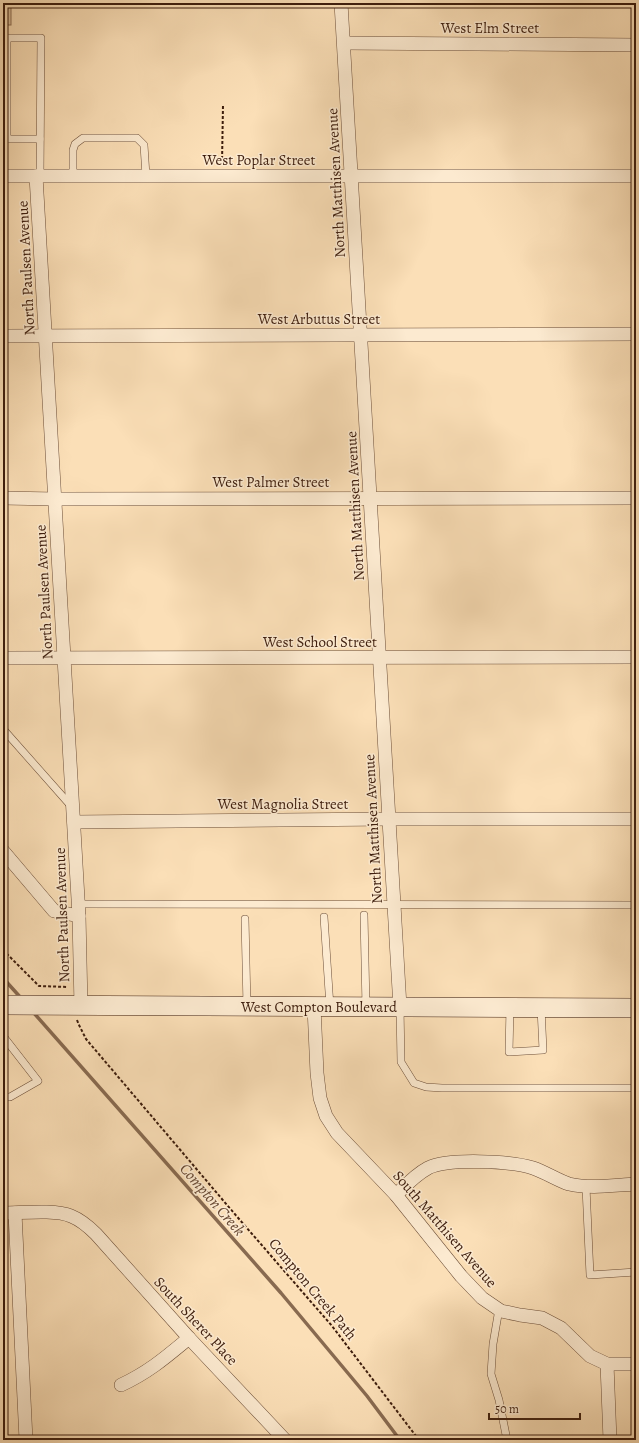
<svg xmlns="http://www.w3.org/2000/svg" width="639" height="1443" font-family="Alegreya,serif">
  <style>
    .green { fill: #dbbe9a; stroke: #8c6e54 }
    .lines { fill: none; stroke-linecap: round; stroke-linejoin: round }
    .stream { stroke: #886a50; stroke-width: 3.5 }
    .service-casing { stroke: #6c4e38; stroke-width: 8 }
    .minor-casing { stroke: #6c4e38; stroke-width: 14 }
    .secondary-casing { stroke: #3d1d0d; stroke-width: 20 }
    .path { stroke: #3d1d0d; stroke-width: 2; stroke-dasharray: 3 2; stroke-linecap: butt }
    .service { stroke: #fcead0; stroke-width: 7 }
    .minor { stroke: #fcead0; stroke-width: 13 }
    .secondary { stroke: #fcead0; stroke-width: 19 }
    .labels { text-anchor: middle; stroke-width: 3; stroke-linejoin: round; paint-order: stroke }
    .street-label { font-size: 15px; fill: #3d1d0d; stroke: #fcead0 }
    .water-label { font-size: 16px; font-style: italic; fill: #694a34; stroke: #fcead0 }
  </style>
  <rect width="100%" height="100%" fill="#fbdfb7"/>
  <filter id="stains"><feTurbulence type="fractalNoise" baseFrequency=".005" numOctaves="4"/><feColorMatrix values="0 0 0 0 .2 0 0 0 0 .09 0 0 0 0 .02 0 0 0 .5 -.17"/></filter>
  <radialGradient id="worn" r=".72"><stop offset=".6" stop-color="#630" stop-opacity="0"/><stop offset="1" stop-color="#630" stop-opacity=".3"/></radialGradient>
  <rect class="green" x="3" y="3" width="8" height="22"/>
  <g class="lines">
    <g class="stream">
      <polyline points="3,978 21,998"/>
      <polyline points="33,1012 281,1293 367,1396 400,1440"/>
    </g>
    <defs>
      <g id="service">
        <polyline points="3,38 41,38 40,176"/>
        <polyline points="3,139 40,139"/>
        <polyline points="7,139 7,38"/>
        <polyline points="73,176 73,150 75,144 83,138 137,138 144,145 146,176"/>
        <polyline points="3,729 72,807"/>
        <polyline points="79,904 636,905"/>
        <polyline points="364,915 366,1007"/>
        <polyline points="324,917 330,1007"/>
        <polyline points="245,919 247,1006"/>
        <polyline points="400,1007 401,1062 414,1083 426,1087 442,1088 636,1088"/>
        <polyline points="510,1008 509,1052 543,1050 541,1008"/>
        <polyline points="3,1036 38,1081 10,1097 3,1097"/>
        <polyline points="586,1187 590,1275 636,1272"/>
        <polyline points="499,1309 493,1344 491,1374 499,1400 507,1440"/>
      </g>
      <g id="minor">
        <polyline points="341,3 400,1007"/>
        <polyline points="344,43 636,45"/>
        <polyline points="3,176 636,176"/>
        <polyline points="36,176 79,916 81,1006"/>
        <polyline points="3,336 636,334"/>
        <polyline points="3,498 55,499 636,498"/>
        <polyline points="3,658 636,657"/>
        <polyline points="74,822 389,819 636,819"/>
        <polyline points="3,851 54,911 79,916"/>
        <polyline points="314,1007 317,1073 320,1098 326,1116 337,1133 396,1195 461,1276 482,1298 501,1311 520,1315 542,1318 561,1328 590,1356 607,1364 636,1364"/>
        <path d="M 396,1195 C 406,1185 415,1175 428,1168 C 448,1158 511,1161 533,1168 C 545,1172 559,1181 569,1184 C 591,1189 614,1185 636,1184"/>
        <path d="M 3,1213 C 21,1213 55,1209 71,1216 C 81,1220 89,1227 96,1234 L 189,1338 L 285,1440"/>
        <polyline points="15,1213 26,1440"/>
        <polyline points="607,1364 610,1440"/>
        <path d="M 121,1385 C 149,1372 166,1357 189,1338"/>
      </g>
      <polyline id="secondary" points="3,1005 636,1008"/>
    </defs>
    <use href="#service" class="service-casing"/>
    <use href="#minor" class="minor-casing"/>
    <use href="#secondary" class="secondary-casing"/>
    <g class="path">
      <polyline points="222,164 223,105"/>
      <polyline points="3,950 39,986 67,987"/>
      <polyline points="77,1020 79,1025 86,1039 233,1212 332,1326 419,1440"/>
    </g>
    <use href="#service" class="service"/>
    <use href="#minor" class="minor"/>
    <use href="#secondary" class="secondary"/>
  </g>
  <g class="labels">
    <g class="street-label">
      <text x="490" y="33">West Elm Street</text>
      <text x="259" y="165">West Poplar Street</text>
      <text transform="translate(336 183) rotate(-93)" y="5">North Matthisen Avenue</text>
      <text transform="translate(26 268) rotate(-93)" y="5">North Paulsen Avenue</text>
      <text x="319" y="324">West Arbutus Street</text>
      <text x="271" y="487">West Palmer Street</text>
      <text transform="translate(355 506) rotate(-93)" y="5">North Matthisen Avenue</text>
      <text transform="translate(44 592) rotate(-93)" y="5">North Paulsen Avenue</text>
      <text x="320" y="647">West School Street</text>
      <text x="283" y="809">West Magnolia Street</text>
      <text transform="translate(373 829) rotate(-93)" y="5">North Matthisen Avenue</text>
      <text transform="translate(62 915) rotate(-92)" y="5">North Paulsen Avenue</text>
      <text x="319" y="1012">West Compton Boulevard</text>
      <text transform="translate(445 1229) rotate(49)" y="5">South Matthisen Avenue</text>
      <text transform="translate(313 1289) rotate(50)" y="5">Compton Creek Path</text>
      <text transform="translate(196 1321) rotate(47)" y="5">South Sherer Place</text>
    </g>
    <g class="water-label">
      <text transform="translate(213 1199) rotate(49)" y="6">Compton Creek</text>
    </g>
  </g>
  <rect width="639" height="1443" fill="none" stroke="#fbdfb7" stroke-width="16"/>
  <rect x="4" y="4" width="631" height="1435" fill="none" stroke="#3d1d0d" stroke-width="2"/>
  <rect x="8" y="8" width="623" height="1427" fill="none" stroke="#3d1d0d"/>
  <path d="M489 1413v6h91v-6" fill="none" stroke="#3d1d0d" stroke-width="2"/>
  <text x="495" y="1413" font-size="12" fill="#3d1d0d" stroke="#fcead0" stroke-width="3" paint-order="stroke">50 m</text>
  <rect width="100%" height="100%" filter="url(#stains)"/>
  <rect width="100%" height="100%" fill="url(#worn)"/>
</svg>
